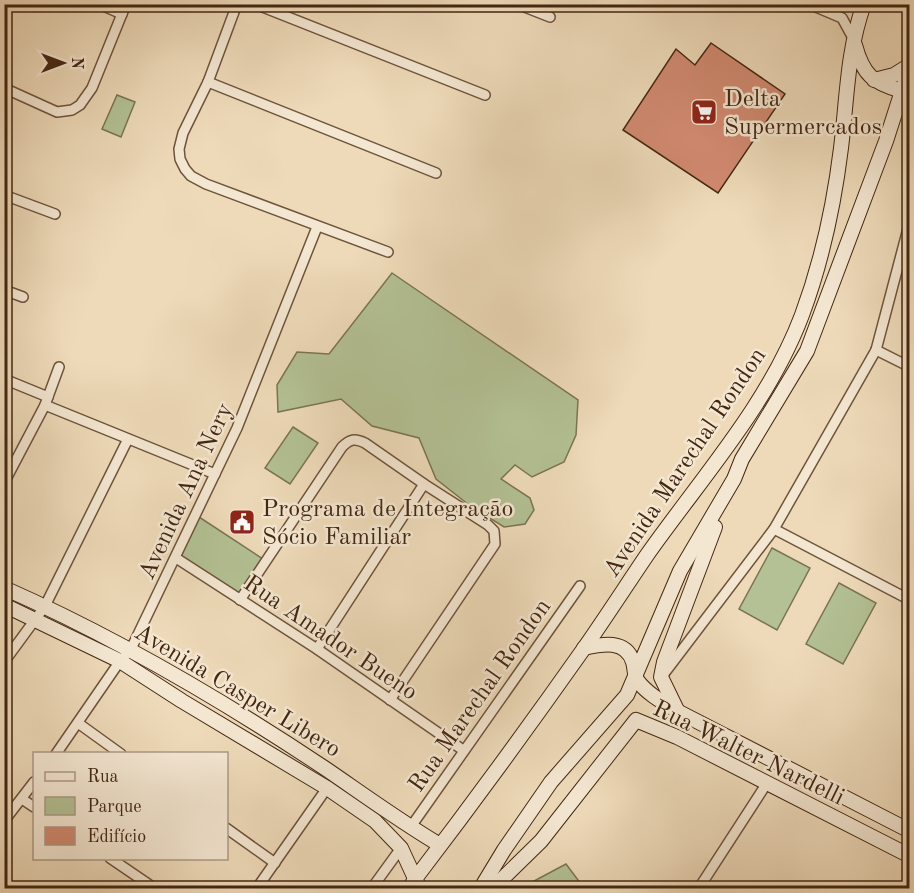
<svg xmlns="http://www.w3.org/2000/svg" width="914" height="893" font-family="'Old Standard TT',serif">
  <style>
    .green { fill: #b3c194; stroke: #7b7453; stroke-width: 1.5 }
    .building { fill: #d28a71; stroke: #432712; stroke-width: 1.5 }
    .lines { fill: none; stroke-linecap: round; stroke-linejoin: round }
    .street-casing { stroke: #6e543c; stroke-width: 12 }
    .secondary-casing { stroke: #432712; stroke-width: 16 }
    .street { stroke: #f4e7d2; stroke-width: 9 }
    .secondary { stroke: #f4e7d2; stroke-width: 14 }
    .labels { text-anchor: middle; stroke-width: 5; stroke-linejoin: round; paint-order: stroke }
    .poi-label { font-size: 24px; fill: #432712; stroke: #f4e7d2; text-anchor: start }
    .street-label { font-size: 24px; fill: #432712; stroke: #f4e7d2 }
  </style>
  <rect width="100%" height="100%" fill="#eedab9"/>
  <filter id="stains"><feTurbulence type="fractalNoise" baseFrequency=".00333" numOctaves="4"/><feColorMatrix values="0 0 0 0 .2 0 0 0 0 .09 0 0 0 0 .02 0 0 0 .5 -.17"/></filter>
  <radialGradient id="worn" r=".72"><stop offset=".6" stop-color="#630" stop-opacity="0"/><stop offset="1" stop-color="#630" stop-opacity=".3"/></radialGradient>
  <g class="green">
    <polygon points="117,95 135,102 121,137 102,129"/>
    <polygon points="392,273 578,400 576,435 564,462 532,477 515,465 501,479 530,498 534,510 525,524 504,527 469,505 436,479 419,438 372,426 341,399 278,412 277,385 297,352 329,354"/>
    <polygon points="293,427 318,443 290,484 265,468"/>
    <polygon points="196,515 266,561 240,600 176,558"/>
    <polygon points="772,548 810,568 777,630 739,609"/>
    <polygon points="839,583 876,603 843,664 806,644"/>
    <polygon points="566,864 584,888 521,888"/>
  </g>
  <polygon class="building" points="711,43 785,94 718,193 623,130 676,49 695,65"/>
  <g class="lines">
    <defs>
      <g id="street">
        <polyline points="99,4 122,14"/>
        <polyline points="237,4 208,82 183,133 179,149 180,159 185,169 191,176 206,184 388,252"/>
        <polyline points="255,4 485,95"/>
        <polyline points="517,4 550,17"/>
        <polyline points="809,4 842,18 853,38"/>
        <polyline points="208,82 436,173"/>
        <polyline points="4,88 57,112 72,110 80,105 92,88 126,4"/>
        <polyline points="4,195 55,214"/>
        <polyline points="4,290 23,297"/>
        <polyline points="876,350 910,367"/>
        <polyline points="4,379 48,397"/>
        <polyline points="45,405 215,474"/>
        <polyline points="4,483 45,405 59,367"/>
        <polyline points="774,529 910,600"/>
        <polyline points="176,558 317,649 463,750"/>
        <path d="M 240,600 L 342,447 C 350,439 355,438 365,443 L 424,484 L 488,525 L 494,531 L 495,544 L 390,700"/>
        <polyline points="317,649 424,484"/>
        <polyline points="4,662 45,606 128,439"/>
        <polyline points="663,675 774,529 876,350 910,221"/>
        <polyline points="78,723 121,754"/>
        <polyline points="56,754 120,661 131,649 237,428 317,227"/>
        <polyline points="22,799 34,807"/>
        <polyline points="4,821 34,782"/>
        <polyline points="226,828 275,863"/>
        <polyline points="410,828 580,586"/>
        <polyline points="110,858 154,888"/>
        <polyline points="257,888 327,788"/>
        <polyline points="372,888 401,848"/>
        <polyline points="699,888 767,783"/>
      </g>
      <g id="secondary">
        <path d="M 855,45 C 863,75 873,83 902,91"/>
        <polyline points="874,80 894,75 910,65"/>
        <path d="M 4,588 C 117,638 224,701 326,769 C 364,795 401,822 440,845"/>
        <polyline points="4,605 120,661 182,701 327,788 375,821 401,848 418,885"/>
        <path d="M 584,648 C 602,644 626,639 633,662 C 635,668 634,675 637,680 C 647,694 664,703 679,712 L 910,831"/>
        <polyline points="677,710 661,677 664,662 715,527"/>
        <path d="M 410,888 L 415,879 C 473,803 530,725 585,647 C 606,617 626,586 647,555 C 702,477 768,405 802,315 C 822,261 834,205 841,148 C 847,100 847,51 864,4"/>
        <polyline points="481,888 504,850 551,782 627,695 680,571 734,479 742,459 807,351 886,141 910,66"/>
        <polyline points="493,888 541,841 636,720 677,737 910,856"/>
      </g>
    </defs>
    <use href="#street" class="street-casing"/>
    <use href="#secondary" class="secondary-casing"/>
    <use href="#street" class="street"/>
    <use href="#secondary" class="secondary"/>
  </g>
  <defs>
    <symbol id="supermarket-square" viewBox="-11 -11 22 22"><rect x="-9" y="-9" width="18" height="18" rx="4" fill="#8f2418" stroke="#f4e7d2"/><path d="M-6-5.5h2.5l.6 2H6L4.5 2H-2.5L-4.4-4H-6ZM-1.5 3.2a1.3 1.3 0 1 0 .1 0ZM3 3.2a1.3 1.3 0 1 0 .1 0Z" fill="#fff"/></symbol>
    <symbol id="civic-square" viewBox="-11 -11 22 22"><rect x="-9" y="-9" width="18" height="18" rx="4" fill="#8f2418" stroke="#f4e7d2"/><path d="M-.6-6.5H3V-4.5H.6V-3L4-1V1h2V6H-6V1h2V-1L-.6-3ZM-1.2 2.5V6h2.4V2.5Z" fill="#fff"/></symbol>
  </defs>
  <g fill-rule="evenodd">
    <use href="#supermarket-square" x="689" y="97" width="30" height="30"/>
    <use href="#civic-square" x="227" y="507" width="30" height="30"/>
  </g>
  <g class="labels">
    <g class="poi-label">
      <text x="724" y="106">Delta<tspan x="724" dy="28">Supermercados</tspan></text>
      <text x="262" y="516">Programa de Integração<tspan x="262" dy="28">Sócio Familiar</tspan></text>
    </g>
    <g class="street-label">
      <text transform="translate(684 462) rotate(-56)" y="8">Avenida Marechal Rondon</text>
      <text transform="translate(185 491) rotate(-65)" y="8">Avenida Ana Nery</text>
      <text transform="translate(331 637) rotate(34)" y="8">Rua Amador Bueno</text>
      <text transform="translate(238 690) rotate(31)" y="8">Avenida Casper Libero</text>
      <text transform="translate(479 695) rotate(-55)" y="8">Rua Marechal Rondon</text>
      <text transform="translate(749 752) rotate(26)" y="8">Rua Walter Nardelli</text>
    </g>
  </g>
  <rect width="914" height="893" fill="none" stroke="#eedab9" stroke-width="24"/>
  <rect x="6" y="6" width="902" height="881" fill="none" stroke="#432712" stroke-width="3"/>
  <rect x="12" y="12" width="890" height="869" fill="none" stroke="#432712" stroke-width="1.5"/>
  <rect x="33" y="752" width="195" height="108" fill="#f4e7d2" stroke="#ad9a85" stroke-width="1.5"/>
  <rect x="45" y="772" width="30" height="9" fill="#f4e7d2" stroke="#ad9a85" stroke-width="1.5"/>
  <text x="87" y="782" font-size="18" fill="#432712">Rua</text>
  <rect x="45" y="797" width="30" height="18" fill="#b3c194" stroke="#ad9a85" stroke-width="1.5"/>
  <text x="87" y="812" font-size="18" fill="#432712">Parque</text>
  <rect x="45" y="827" width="30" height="18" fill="#d28a71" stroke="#ad9a85" stroke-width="1.5"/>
  <text x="87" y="842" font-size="18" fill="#432712">Edifício</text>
  <g transform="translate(63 63) rotate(90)" stroke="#f4e7d2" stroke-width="4.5" paint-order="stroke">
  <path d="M0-4.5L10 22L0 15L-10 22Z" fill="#432712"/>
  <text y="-9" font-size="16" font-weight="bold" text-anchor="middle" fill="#432712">N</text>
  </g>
  <rect width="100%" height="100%" filter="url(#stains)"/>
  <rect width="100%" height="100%" fill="url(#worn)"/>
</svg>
